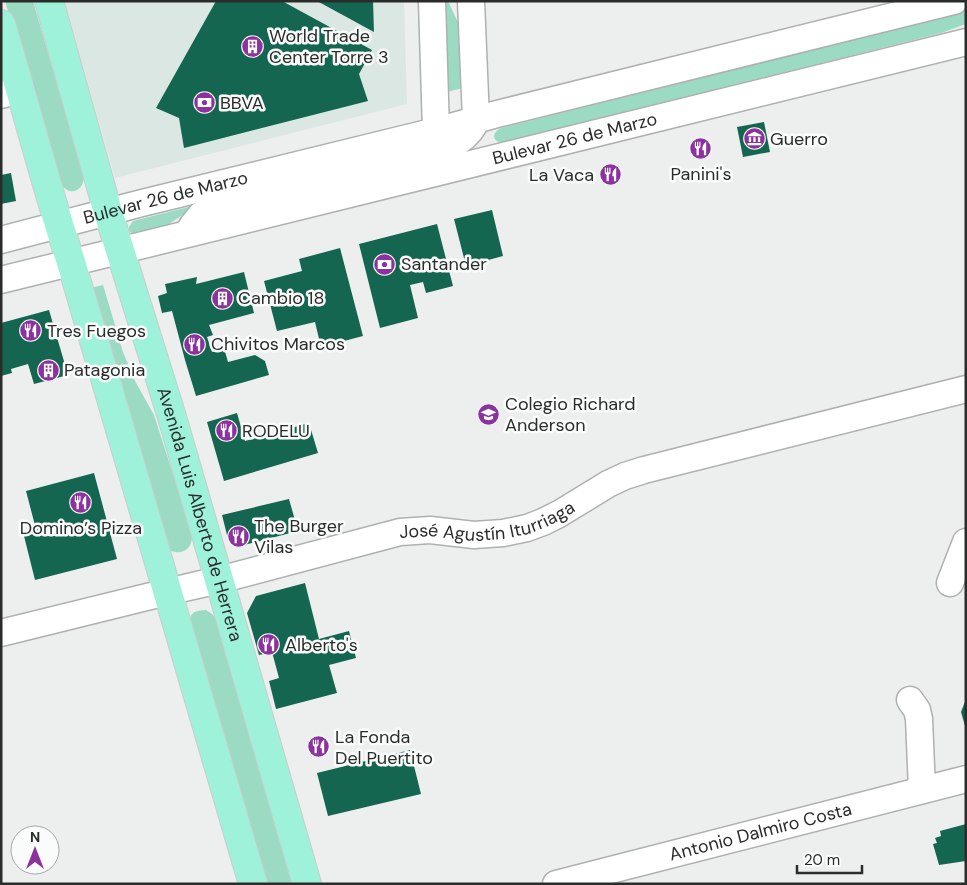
<svg xmlns="http://www.w3.org/2000/svg" width="967" height="885" font-family="'DM Sans',sans-serif">
  <style>
    .built { fill: #dbe7e2 }
    .green { fill: #9bdac3 }
    .building { fill: #146650 }
    .lines { fill: none; stroke-linecap: round; stroke-linejoin: round }
    .minor-casing { stroke: #aeb1b0; stroke-width: 29 }
    .major-casing { stroke: #ccc; stroke-width: 30 }
    .minor { stroke: #fff; stroke-width: 26 }
    .major { stroke: #9df2d9; stroke-width: 28 }
    .labels { text-anchor: middle; stroke-width: 5; stroke-linejoin: round; paint-order: stroke }
    .poi-label { font-size: 18px; fill: #2a2c2b; stroke: #f9fcfb; text-anchor: start }
    .street-label { font-size: 18px; fill: #2a2c2b; stroke: #f9fcfb }
  </style>
  <rect width="100%" height="100%" fill="#ecefee"/>
  <polygon class="built" points="64,1 404,1 407,104 115,178"/>
  <g class="green">
    <path d="M 5,1 L 33,1 L 84,177 C 83,192 69,197 60,183 Z"/>
    <polygon points="444,1 448,1 461,29 463,88 447,92"/>
    <path d="M 966,11 L 966,24 L 941,33 L 503,143 C 492,142 491,133 501,128 L 669,86 L 831,43 Z"/>
    <polygon points="418,149 188,211 159,231 135,235 129,231 129,227 133,221"/>
    <path d="M 103,285 L 123,352 L 135,381 L 154,415 L 192,533 C 193,549 183,556 168,550 L 91,288 Z"/>
    <path d="M 206,610 L 212,614 L 216,619 L 292,884 L 266,884 L 189,622 C 191,611 196,611 206,610 Z"/>
  </g>
  <g class="building">
    <polygon points="216,1 282,1 372,50 359,74 368,101 184,148 179,118 156,108"/>
    <polygon points="317,1 373,1 374,32"/>
    <polygon points="764,122 770,152 743,157 737,127"/>
    <polygon points="11,173 16,201 1,204 1,175"/>
    <polygon points="492,210 503,256 477,263 477,260 465,262 454,219"/>
    <polygon points="437,224 453,286 426,293 423,282 410,285 418,318 380,328 359,244"/>
    <polygon points="340,248 363,336 321,347 315,322 277,331 264,281 302,271 299,259"/>
    <polygon points="244,272 254,313 209,325 213,335 207,337 212,352 224,348 228,362 255,355 265,361 269,375 196,396 185,360 172,311 162,313 158,296 167,293 165,284 197,277 196,284"/>
    <polygon points="49,310 68,375 34,384 28,364 11,369 12,373 1,376 1,323"/>
    <polygon points="237,413 245,441 309,423 318,453 224,481 207,422"/>
    <polygon points="94,473 117,559 35,580 24,536 37,533 26,491"/>
    <polygon points="289,499 298,531 244,545 227,535 222,515"/>
    <polygon points="305,583 319,639 349,631 356,658 329,665 337,693 276,709 269,681 279,678 272,652 259,655 247,613 256,596"/>
    <polygon points="966,699 966,726 965,726 961,712"/>
    <polygon points="410,750 421,794 328,816 317,773"/>
    <polygon points="966,824 966,861 939,865 933,844 937,843 935,838 941,836 940,831"/>
  </g>
  <g class="lines">
    <defs>
      <g id="minor">
        <polyline points="432,1 436,131 441,147"/>
        <polyline points="1,95 21,90"/>
        <path d="M 192,226 L 201,215 L 226,206 L 426,156 C 446,148 469,141 476,120 L 471,1"/>
        <path id="s1" d="M 1,240 L 142,203 L 436,131 L 497,114 L 954,1"/>
        <path id="s2" d="M 1,280 L 966,42"/>
        <polyline points="950,583 966,542"/>
        <path id="s3" d="M 1,633 L 167,592 L 219,580 L 400,532 L 430,530 L 474,535 L 503,533 L 527,528 L 543,522 L 559,514 L 608,484 L 625,476 L 644,470 L 966,389"/>
        <polyline points="910,700 917,710 919,719 922,790"/>
        <path id="s4" d="M 556,884 L 966,779"/>
      </g>
      <g id="major">
        <path id="s5" d="M 49,1 L 108,212 L 172,417 L 307,884"/>
        <path d="M 1,24 C 25,103 45,184 71,262 L 253,884"/>
      </g>
    </defs>
    <use href="#minor" class="minor-casing"/>
    <use href="#major" class="major-casing"/>
    <use href="#minor" class="minor"/>
    <use href="#major" class="major"/>
  </g>
  <defs>
    <symbol id="building-disc" viewBox="-11 -11 22 22"><circle r="9.5" fill="#8b329e" stroke="#f9fcfb"/><path d="M-4-6H4V6H1V3H-1V6H-4ZM-2.5-4.3h1.7v1.8h-1.7ZM.8-4.3h1.7v1.8H.8ZM-2.5-1h1.7V.8h-1.7ZM.8-1h1.7V.8H.8Z" fill="#fff"/></symbol>
    <symbol id="bank-disc" viewBox="-11 -11 22 22"><circle r="9.5" fill="#8b329e" stroke="#f9fcfb"/><path d="M-6-4H6V4H-6ZM0-2.3a2.3 2.3 0 1 0 0 4.6a2.3 2.3 0 1 0 0-4.6Z" fill="#fff"/></symbol>
    <symbol id="museum-disc" viewBox="-11 -11 22 22"><circle r="9.5" fill="#8b329e" stroke="#f9fcfb"/><path d="M0-6L6-3V-2H-6V-3ZM-5-1h2V3h-2ZM-1-1h2V3h-2ZM3-1h2V3H3ZM-6 4H6V6H-6Z" fill="#fff"/></symbol>
    <symbol id="restaurant-disc" viewBox="-11 -11 22 22"><circle r="9.5" fill="#8b329e" stroke="#f9fcfb"/><path d="M-5-6h1v4h1v-4h1v4h1v-4h1v5L-1.5 .5V6h-2V.5L-5-1ZM5-6V6H3V1.5H1.5Q1.5-4 5-6Z" fill="#fff"/></symbol>
    <symbol id="school-disc" viewBox="-11 -11 22 22"><circle r="9.5" fill="#8b329e" stroke="#f9fcfb"/><path d="M0-5L7-2L0 1L-7-2ZM-4 1L0 2.5L4 1V4Q0 6-4 4Z" fill="#fff"/></symbol>
  </defs>
  <g fill-rule="evenodd">
    <use href="#building-disc" x="240" y="34" width="25" height="25"/>
    <use href="#bank-disc" x="192" y="90" width="25" height="25"/>
    <use href="#museum-disc" x="742" y="126" width="25" height="25"/>
    <use href="#restaurant-disc" x="688" y="136" width="25" height="25"/>
    <use href="#restaurant-disc" x="598" y="162" width="25" height="25"/>
    <use href="#bank-disc" x="372" y="252" width="25" height="25"/>
    <use href="#building-disc" x="210" y="286" width="25" height="25"/>
    <use href="#restaurant-disc" x="18" y="318" width="25" height="25"/>
    <use href="#restaurant-disc" x="182" y="332" width="25" height="25"/>
    <use href="#building-disc" x="36" y="358" width="25" height="25"/>
    <use href="#school-disc" x="476" y="402" width="25" height="25"/>
    <use href="#restaurant-disc" x="214" y="418" width="25" height="25"/>
    <use href="#restaurant-disc" x="68" y="490" width="25" height="25"/>
    <use href="#restaurant-disc" x="226" y="524" width="25" height="25"/>
    <use href="#restaurant-disc" x="256" y="632" width="25" height="25"/>
    <use href="#restaurant-disc" x="306" y="734" width="25" height="25"/>
  </g>
  <g class="labels">
    <g class="poi-label">
      <text x="269" y="42">World Trade<tspan x="269" dy="21">Center Torre 3</tspan></text>
      <text x="220" y="109">BBVA</text>
      <text x="770" y="145">Guerro</text>
      <text x="701" y="180" text-anchor="middle">Panini's</text>
      <text x="594" y="181" text-anchor="end">La Vaca</text>
      <text x="401" y="270">Santander</text>
      <text x="238" y="304">Cambio 18</text>
      <text x="47" y="337">Tres Fuegos</text>
      <text x="211" y="350">Chivitos Marcos</text>
      <text x="64" y="376">Patagonia</text>
      <text x="505" y="410">Colegio Richard<tspan x="505" dy="21">Anderson</tspan></text>
      <text x="242" y="437">RODELU</text>
      <text x="254" y="532">The Burger<tspan x="254" dy="21">Vilas</tspan></text>
      <text x="81" y="534" text-anchor="middle">Domino’s Pizza</text>
      <text x="285" y="651">Alberto's</text>
      <text x="335" y="743">La Fonda<tspan x="335" dy="21">Del Puertito</tspan></text>
    </g>
    <g class="street-label">
      <text dy="6" stroke="none"><textPath href="#s2" startOffset="591">Bulevar 26 de Marzo</textPath></text>
      <text dy="6" stroke="none"><textPath href="#s1" startOffset="170">Bulevar 26 de Marzo</textPath></text>
      <text dy="6" stroke="none"><textPath href="#s5" startOffset="535">Avenida Luis Alberto de Herrera</textPath></text>
      <text dy="6" stroke="none"><textPath href="#s3" startOffset="501">José Agustín Iturriaga</textPath></text>
      <text dy="6" stroke="none"><textPath href="#s4" startOffset="211">Antonio Dalmiro Costa</textPath></text>
    </g>
  </g>
  <rect width="967" height="885" fill="none" stroke="#2a2c2b" stroke-width="5"/>
  <g transform="translate(35 850)"><circle r="24" fill="#f9fcfb" stroke="#a6a9a8"/>
  <path d="M0-4L9 19L0 12L-9 19Z" fill="#8b329e"/>
  <text y="-8" font-size="14" font-weight="bold" text-anchor="middle" fill="#2a2c2b">N</text>
  </g>
  <path d="M797 865v8h65v-8" fill="none" stroke="#2a2c2b" stroke-width="2.5"/>
  <text x="804" y="865" font-size="15" fill="#2a2c2b" stroke="#f9fcfb" stroke-width="4" paint-order="stroke">20 m</text>
</svg>
